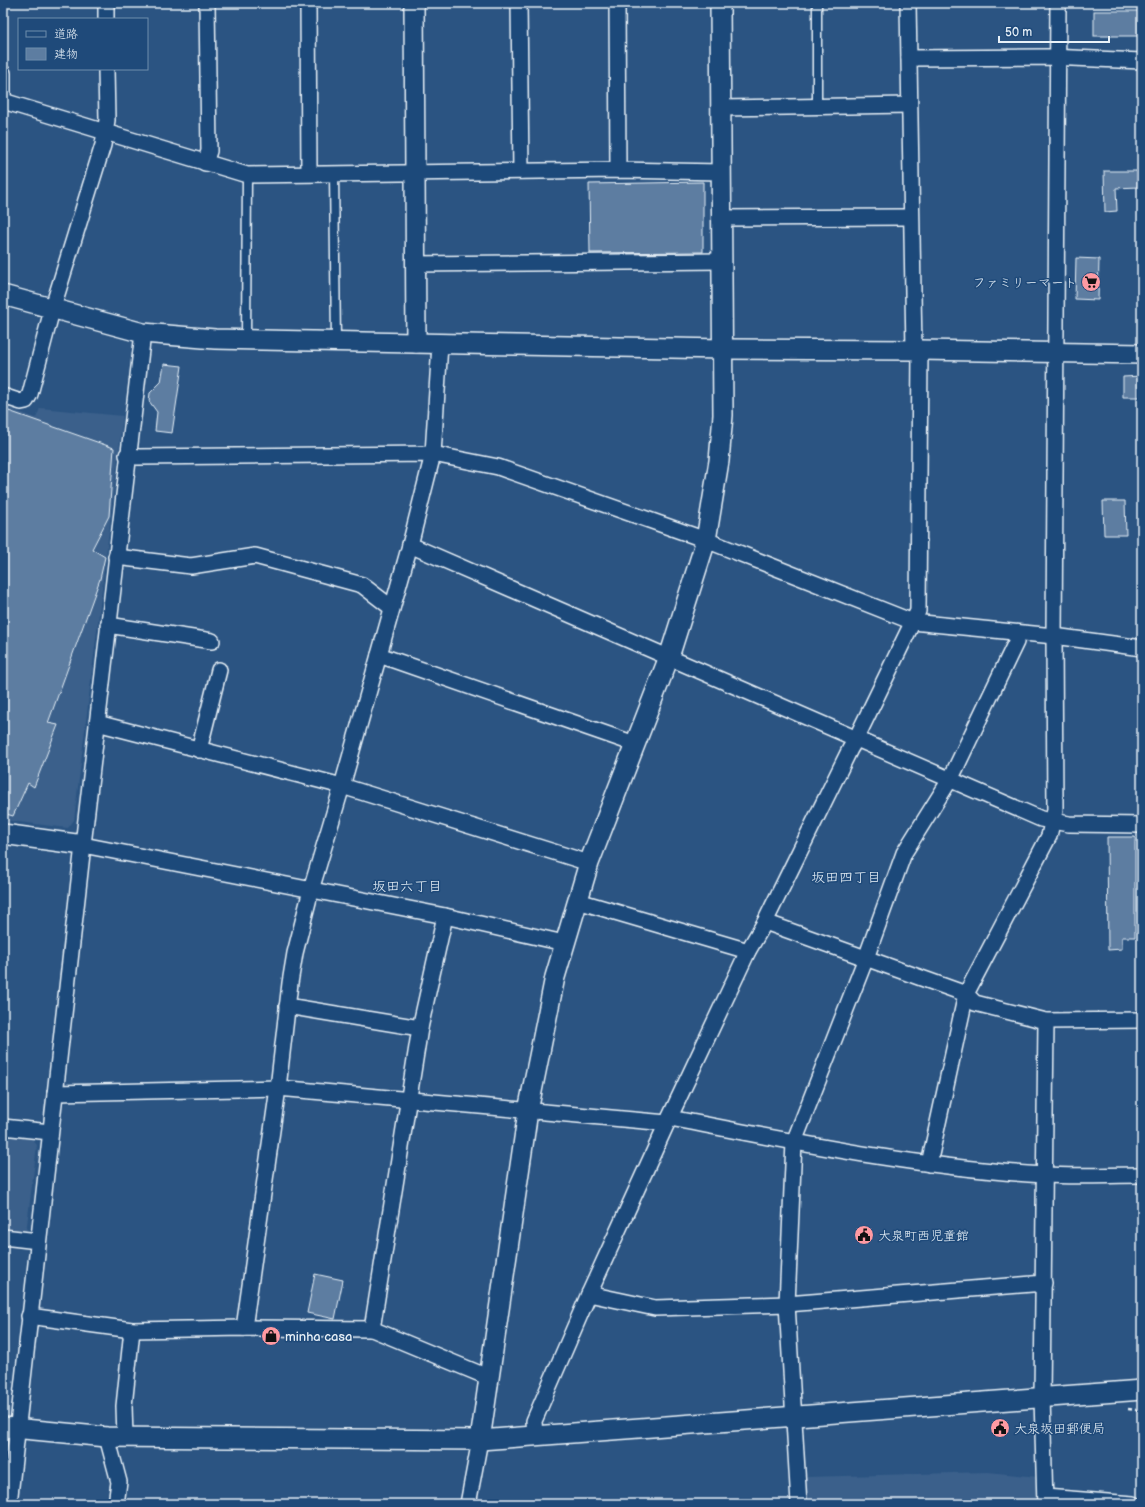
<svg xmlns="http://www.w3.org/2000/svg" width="1145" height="1507" font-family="'Balsamiq Sans','Klee One',sans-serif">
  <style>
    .built { fill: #3a608b }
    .building { fill: #5d7da1; stroke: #e8f1f8 }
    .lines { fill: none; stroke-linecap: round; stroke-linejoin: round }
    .service-casing { stroke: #e8f1f8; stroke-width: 11 }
    .minor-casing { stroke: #e8f1f8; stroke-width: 18 }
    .tertiary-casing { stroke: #e8f1f8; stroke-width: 22 }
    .path { stroke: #e8f1f8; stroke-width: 2.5; stroke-dasharray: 4 3; stroke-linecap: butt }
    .service { stroke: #1f4a7a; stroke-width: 8 }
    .minor { stroke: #1f4a7a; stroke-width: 15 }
    .tertiary { stroke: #1f4a7a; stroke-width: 19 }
    .labels { text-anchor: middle; stroke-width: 3; stroke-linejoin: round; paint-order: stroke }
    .poi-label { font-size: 13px; fill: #e8f1f8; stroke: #1f4a7a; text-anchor: start }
    .neighbourhood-label { font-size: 14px; fill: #e8f1f8; stroke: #1f4a7a }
  </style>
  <rect width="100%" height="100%" fill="#2b5482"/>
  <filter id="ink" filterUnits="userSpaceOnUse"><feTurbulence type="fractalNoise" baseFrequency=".025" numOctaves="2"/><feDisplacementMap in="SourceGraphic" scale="8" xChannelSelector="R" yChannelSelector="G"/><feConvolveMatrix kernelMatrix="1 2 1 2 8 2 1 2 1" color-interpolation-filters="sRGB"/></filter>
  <g filter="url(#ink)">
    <g class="built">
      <polygon points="3,406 36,418 40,408 123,416 74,820 68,828 3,820"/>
      <polygon points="3,1133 30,1137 37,1145 26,1233 3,1231"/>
      <polygon points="988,1472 1038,1477 1037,1504 808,1504 806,1477"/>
    </g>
    <g class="building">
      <rect x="1094" y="11" width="48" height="25"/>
      <polygon points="1104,171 1138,171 1138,187 1116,188 1117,211 1105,212"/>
      <polygon points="703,182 703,252 590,253 589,184"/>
      <polygon points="1076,258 1099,259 1098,300 1075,299"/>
      <polygon points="164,364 182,366 172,433 155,431 157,412 149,401 150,393 161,382"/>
      <polygon points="1142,376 1142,397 1123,397 1123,377"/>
      <polygon points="3,409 114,448 109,516 92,549 105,557 100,579 48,723 58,725 34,787 28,783 13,816 3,813"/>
      <polygon points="1103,501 1125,501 1126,535 1104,535"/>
      <polygon points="1107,837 1135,837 1135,937 1122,937 1122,949 1108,950"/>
      <polygon points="315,1274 343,1280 335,1319 307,1313"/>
    </g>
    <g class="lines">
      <defs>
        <g id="service">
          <polyline points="817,107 817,3"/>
          <polyline points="334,174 336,341"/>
          <polyline points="246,340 247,175"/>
        </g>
        <g id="minor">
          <polyline points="106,3 106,19"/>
          <polyline points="308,3 309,173"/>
          <polyline points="519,3 521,171"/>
          <polyline points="617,3 618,170"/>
          <polyline points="908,3 914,350"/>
          <polyline points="909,58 1049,57 1142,61"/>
          <polyline points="3,73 3,102"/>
          <polyline points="3,101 247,175 618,170 721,172"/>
          <polyline points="721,108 909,105"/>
          <polyline points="205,163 209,151 207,3"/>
          <polyline points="722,218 910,217"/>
          <polyline points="415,264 722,261"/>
          <polyline points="3,396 21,402 26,401 30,394 52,310 103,145 107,120 106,69"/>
          <polyline points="127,455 138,457 433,454 498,467 706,540 913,622 1054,636 1142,648"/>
          <polyline points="410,545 1041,819 1069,824 1142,825"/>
          <polyline points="116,557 191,566 255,556 362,585 392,608"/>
          <polyline points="108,625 212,641"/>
          <polyline points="379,655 635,744"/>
          <polyline points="97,723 342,786 589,863"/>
          <polyline points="199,750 219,670"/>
          <polyline points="83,845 445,916 564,943"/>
          <polyline points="578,901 748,951"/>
          <polyline points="765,922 966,994 975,1003 1046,1021 1142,1020"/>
          <polyline points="287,1006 420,1028"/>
          <polyline points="55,1093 278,1088 667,1123"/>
          <path d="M 670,1118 C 794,1142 918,1168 1045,1175 C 1077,1177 1110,1175 1142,1175"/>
          <polyline points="3,1127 50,1132"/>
          <polyline points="929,1164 966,994 1049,836 1055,810 1054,636 1058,3"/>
          <polyline points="3,1237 38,1241"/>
          <polyline points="589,1294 655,1308 787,1304 1044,1283"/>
          <polyline points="29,1316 132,1330 244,1328 372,1329 490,1378"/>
          <polyline points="244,1328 278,1088 290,983 295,953 311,890 342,786 410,545 433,454 440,344"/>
          <polyline points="372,1329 420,1028 445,916"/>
          <polyline points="107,1437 119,1482 116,1504"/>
          <polyline points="125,1437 124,1406 132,1330"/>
          <polyline points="535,1437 534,1421 589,1294 667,1123 748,951 765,922 850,749 856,739 918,611 920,350"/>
          <polyline points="1045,1497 1133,1504"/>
          <polyline points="9,1504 83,845 143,333"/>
          <polyline points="468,1504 480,1440"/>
          <polyline points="799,1504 787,1304 794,1142 866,958 904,853 951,778 1016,642 1016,634"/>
          <polyline points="1045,1504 1042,1397 1046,1021"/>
        </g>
        <g id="tertiary">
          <polyline points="414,3 416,343"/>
          <polyline points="3,295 143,333 215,339 723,349 920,350 1142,354"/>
          <polyline points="3,834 83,845"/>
          <polyline points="3,1427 107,1437 480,1440 1142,1390"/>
          <polyline points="480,1440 528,1111 555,977 589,863 669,657 706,540 719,461 723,415 720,3"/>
        </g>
      </defs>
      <use href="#service" class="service-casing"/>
      <use href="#minor" class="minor-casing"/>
      <use href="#tertiary" class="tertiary-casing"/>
      <polyline class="path" points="1128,1409 1138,1410 1142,1415"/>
      <use href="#service" class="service"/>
      <use href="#minor" class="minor"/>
      <use href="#tertiary" class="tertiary"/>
    </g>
  </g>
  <defs>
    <symbol id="supermarket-disc" viewBox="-11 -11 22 22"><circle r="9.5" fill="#ff9aa2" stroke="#1f4a7a"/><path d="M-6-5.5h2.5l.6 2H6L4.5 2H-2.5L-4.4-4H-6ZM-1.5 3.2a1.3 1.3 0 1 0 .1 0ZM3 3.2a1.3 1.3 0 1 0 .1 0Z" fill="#111"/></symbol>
    <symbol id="civic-disc" viewBox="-11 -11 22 22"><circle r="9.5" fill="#ff9aa2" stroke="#1f4a7a"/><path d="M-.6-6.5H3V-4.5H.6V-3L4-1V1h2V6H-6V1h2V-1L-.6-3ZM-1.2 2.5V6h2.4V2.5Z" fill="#111"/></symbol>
    <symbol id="shop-disc" viewBox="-11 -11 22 22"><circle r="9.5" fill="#ff9aa2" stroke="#1f4a7a"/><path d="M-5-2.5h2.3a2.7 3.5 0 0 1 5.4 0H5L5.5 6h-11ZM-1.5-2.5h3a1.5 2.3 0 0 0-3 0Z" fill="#111"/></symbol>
  </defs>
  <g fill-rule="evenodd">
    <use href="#supermarket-disc" x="1080" y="271" width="22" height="22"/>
    <use href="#civic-disc" x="853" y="1224" width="22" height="22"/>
    <use href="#shop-disc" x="260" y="1325" width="22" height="22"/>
    <use href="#civic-disc" x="989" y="1417" width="22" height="22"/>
  </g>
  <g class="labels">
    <g class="poi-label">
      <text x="1077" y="287" text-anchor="end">ファミリーマート</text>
      <text x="878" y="1240">大泉町西児童館</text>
      <text x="285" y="1341">minha casa</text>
      <text x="1014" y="1433">大泉坂田郵便局</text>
    </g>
    <g class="neighbourhood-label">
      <text x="846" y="882">坂田四丁目</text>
      <text x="407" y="891">坂田六丁目</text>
    </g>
  </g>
  <rect width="1145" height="1507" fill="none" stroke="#1f4a7a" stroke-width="16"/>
  <rect x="8" y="8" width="1129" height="1491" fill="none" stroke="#e8f1f8" stroke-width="1.5" filter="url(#ink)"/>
  <rect x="18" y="18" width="130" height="52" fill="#1f4a7a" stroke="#6f8dac"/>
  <rect x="26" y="31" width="20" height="6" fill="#1f4a7a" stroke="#6f8dac"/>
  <text x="54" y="38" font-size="12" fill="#e8f1f8">道路</text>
  <rect x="26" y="48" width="20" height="12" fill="#5d7da1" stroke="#6f8dac"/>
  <text x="54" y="58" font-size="12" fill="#e8f1f8">建物</text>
  <path d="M999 36v6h110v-6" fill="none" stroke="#e8f1f8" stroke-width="2"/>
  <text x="1005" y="36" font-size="12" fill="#e8f1f8" stroke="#1f4a7a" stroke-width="3" paint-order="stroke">50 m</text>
</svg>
